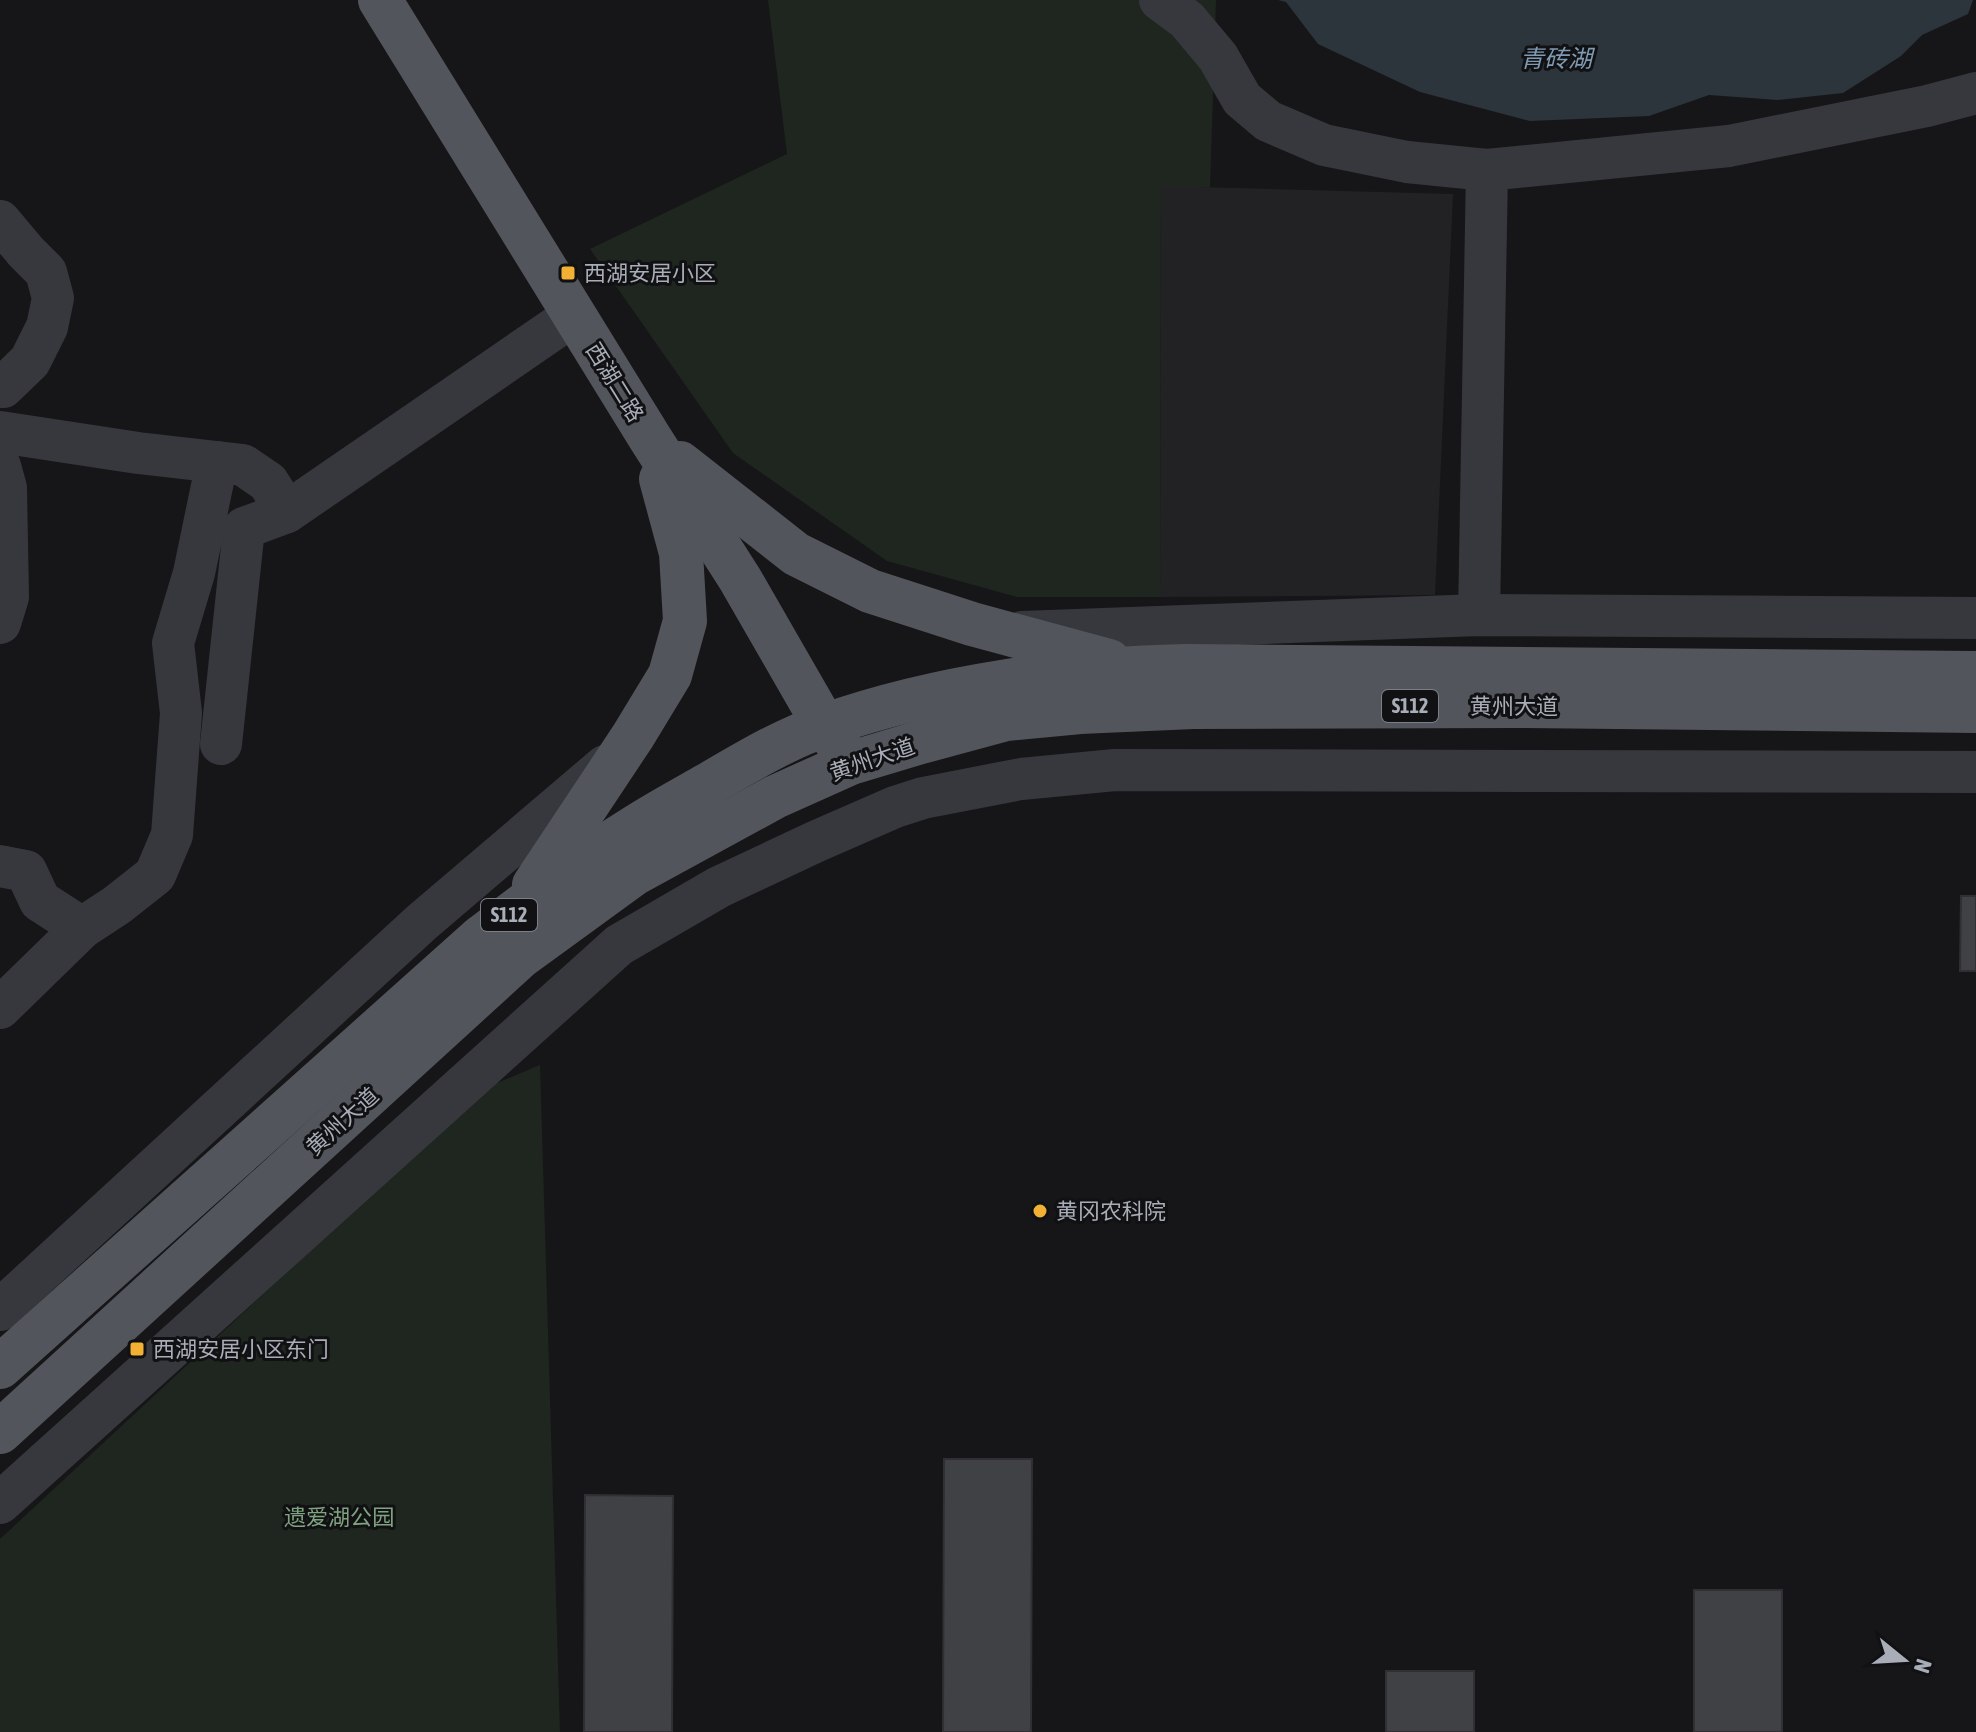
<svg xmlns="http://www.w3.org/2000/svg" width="1976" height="1732" font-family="'Asap Condensed','Noto Sans SC',sans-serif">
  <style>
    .built { fill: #222225 }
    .green { fill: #1e261f }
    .water { fill: #2c353c }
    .building { fill: #404145; stroke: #303034; stroke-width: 2 }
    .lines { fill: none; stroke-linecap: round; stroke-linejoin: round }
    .minor { stroke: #37383d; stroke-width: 42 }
    .major { stroke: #53555c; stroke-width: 44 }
    .poi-dot { fill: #f2b134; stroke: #111113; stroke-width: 3 }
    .labels { text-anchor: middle; stroke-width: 6; stroke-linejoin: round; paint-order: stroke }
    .shield { fill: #111113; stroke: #7b7e86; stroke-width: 2 }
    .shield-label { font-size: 20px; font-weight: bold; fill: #a8adb8 }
    .poi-label { font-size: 22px; fill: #a8adb8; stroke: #111113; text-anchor: start }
    .street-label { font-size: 22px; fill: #a8adb8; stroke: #111113 }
    .park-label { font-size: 22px; fill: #7fa381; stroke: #111113 }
    .water-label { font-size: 24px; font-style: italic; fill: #7f9bb3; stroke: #111113 }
  </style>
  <rect width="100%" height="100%" fill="#161618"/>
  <polygon class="built" points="1161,186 1453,194 1435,595 1160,597"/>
  <g class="green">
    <polygon points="768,0 1216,0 1210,187 1161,187 1160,597 1017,597 887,561 733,453 590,249 787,154"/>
    <polygon points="540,1065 560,1732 0,1732 0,1539 485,1088"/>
  </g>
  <polygon class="water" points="1278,0 1973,0 1968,14 1922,35 1901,56 1843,93 1778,100 1709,95 1649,116 1530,121 1420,92 1318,44 1286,2"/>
  <g class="building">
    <polygon points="1961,896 1976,896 1976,971 1960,971"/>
    <polygon points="944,1459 1032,1459 1031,1732 943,1732"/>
    <polygon points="585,1495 673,1496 672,1732 584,1732"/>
    <rect x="1694" y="1590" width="88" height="142"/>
    <rect x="1386" y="1671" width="88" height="61"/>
  </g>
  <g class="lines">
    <g class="minor">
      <polyline points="1160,0 1187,20 1218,57 1242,99 1268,121 1324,145 1407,162 1487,170"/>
      <polyline points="0,221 26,252 46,272 53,298 47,327 30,361 3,387 0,387"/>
      <polyline points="0,432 138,453 243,465 268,482 287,512"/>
      <polyline points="0,466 6,488 8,597 0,623"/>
      <polyline points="1479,615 1487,170 1729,146 1927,106 1976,93"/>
      <polyline points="1022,632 1479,615 1976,618"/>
      <polyline points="221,744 244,528 287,512 574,315"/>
      <polyline points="0,866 26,871 40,901 82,928 117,905 155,875 172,835 181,713 173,643 194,573 217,462"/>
      <polyline points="0,1008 82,928"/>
      <polyline points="0,1310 422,922 605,766"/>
      <polyline points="0,1503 619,945 719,887 817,841 895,807 923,798 1021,779 1115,770 1976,772"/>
    </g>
    <g class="major">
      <polyline points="380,0 650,438 740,579 824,725 840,747"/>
      <polyline points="680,463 796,554 870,591 972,624 1109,661"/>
      <polyline points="534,885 633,736 670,675 685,621 681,553 661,479"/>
      <path d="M 0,1367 L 480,938 C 531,899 583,859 638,825 C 660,811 684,798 707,785 C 745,763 784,739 826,725 C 938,686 1067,668 1185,666 L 1976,673"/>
      <polyline points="0,1432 520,957 634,874 775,797 851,763 921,742 1006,719 1080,712 1193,707 1515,706 1976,711"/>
    </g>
  </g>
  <g class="poi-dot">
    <rect x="560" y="265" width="16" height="16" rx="4"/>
    <circle cx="1040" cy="1211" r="8"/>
    <rect x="129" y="1341" width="16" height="16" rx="4"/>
  </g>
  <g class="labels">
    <g class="shield">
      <rect x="1382" y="690" width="56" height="32" rx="6"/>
      <rect x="481" y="899" width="56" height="32" rx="6"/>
    </g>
    <g class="shield-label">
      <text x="1410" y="713">S112</text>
      <text x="509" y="922">S112</text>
    </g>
    <g class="poi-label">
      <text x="584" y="281">西湖安居小区</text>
      <text x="1056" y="1219">黄冈农科院</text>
      <text x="153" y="1357">西湖安居小区东门</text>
    </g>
    <g class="street-label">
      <text transform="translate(615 382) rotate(58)" y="8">西湖二路</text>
      <text x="1514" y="714">黄州大道</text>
      <text transform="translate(872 759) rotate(-19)" y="8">黄州大道</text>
      <text transform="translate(342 1121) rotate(-42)" y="8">黄州大道</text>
    </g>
    <g class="park-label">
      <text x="339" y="1525">遗爱湖公园</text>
    </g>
    <g class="water-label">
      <text x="1556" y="67">青砖湖</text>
    </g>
  </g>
  <g transform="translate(1904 1660) rotate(108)" stroke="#111113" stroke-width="6" paint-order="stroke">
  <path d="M0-6L14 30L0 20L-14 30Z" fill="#a8adb8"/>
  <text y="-12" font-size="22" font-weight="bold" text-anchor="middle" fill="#a8adb8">N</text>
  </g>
</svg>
